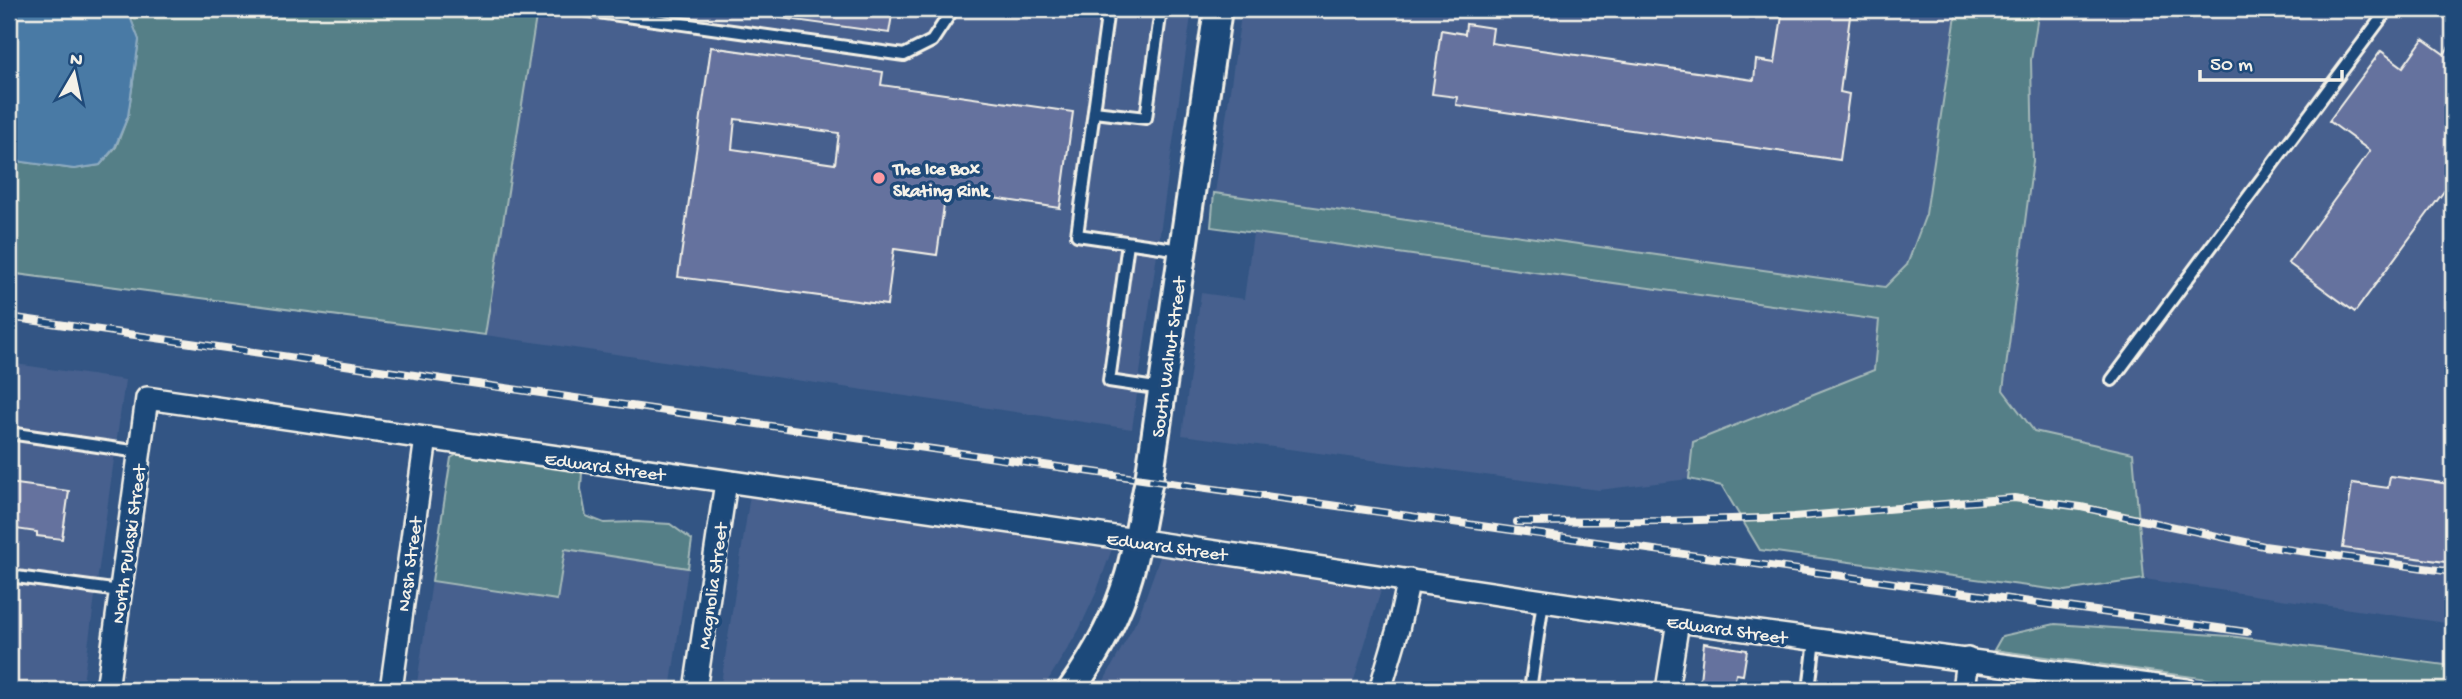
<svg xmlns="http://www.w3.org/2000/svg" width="2462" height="699" font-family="'Gochi Hand',sans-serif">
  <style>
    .built { fill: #46618e }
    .green { fill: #547f87; stroke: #a4b8b8; stroke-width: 2 }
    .water { fill: #487aa5; stroke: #8daac0; stroke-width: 2 }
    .building { fill: #65729e; stroke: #f4f1e8; stroke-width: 2; fill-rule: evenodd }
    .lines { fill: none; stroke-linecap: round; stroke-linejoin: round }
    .service-casing { stroke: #f4f1e8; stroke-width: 16 }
    .minor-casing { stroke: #f4f1e8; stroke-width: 26 }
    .tertiary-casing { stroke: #f4f1e8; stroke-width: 32 }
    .service { stroke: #1f4a7a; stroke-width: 10 }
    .minor { stroke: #1f4a7a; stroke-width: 21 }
    .tertiary { stroke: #1f4a7a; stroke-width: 26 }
    .rail-casing { stroke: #f4f1e8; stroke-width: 8 }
    .rail { stroke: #1f4a7a; stroke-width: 5; stroke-dasharray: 16; stroke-linecap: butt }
    .poi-dot { fill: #ff9aa2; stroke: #1f4a7a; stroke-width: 2.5 }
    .labels { text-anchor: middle; stroke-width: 7; stroke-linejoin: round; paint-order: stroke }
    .poi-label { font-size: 19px; font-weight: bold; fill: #f4f1e8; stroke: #1f4a7a; text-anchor: start }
    .street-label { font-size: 19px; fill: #f4f1e8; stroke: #1f4a7a }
  </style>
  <rect width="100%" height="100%" fill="#335584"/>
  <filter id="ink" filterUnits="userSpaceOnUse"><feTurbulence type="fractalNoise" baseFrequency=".0143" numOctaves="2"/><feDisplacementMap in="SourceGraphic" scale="14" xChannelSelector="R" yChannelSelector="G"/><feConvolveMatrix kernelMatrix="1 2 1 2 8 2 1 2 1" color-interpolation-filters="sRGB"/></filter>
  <g filter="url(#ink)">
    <g class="built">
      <polygon points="482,9 1192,9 1132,429 485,335 536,17"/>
      <polygon points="1242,9 1957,9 1926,214 1907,265 1885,287 1215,193"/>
      <polygon points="2039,9 2453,9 2453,624 2144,579 2133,453 2034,431 2003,390 2033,161 2031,60"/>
      <polygon points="1253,233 1879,320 1874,370 1693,442 1689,479 1599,490 1182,435 1201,293 1244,299"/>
      <polygon points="9,363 125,380 82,690 9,690"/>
      <polygon points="750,495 1112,549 1096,593 1079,630 1042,690 720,690"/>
      <polygon points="565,549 688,568 670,690 416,690 432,581 557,600"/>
      <polygon points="1161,554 1382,587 1351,690 1099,690 1138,618"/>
    </g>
    <g class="green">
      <polygon points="127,9 482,9 536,17 485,335 9,273 9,160 74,169 100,165 116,147 128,116 139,40"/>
      <polygon points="1957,9 2039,9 2031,60 2033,161 2003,390 2034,431 2133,453 2144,579 2065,591 1760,550 1722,486 1689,479 1693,442 1874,370 1879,320 1211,227 1214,193 1885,287 1907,265 1926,214"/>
      <polygon points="458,454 582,472 581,489 586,516 604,523 637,522 670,524 692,540 688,568 565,549 557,600 432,581 451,458"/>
      <polygon points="2055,624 2230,636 2453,666 2453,690 2222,690 2223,681 1994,650 2002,636"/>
    </g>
    <polygon class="water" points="9,9 127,9 139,40 128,116 115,147 100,165 74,169 9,160"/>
    <g class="building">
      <polygon points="781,9 893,9 889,33 780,18"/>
      <polygon points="1783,9 1851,9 1840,92 1849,94 1840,160 1456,105 1457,97 1432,94 1441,30 1465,34 1466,24 1493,28 1491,43 1754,80 1756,60 1775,63"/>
      <polygon points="2423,39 2444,54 2453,41 2453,179 2355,312 2288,263 2370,151 2329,121 2381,51 2403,67"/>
      <path d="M 711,47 L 883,72 L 881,85 L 1073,112 L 1060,208 L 946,191 L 937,255 L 894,249 L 887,305 L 678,277 ZM 735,119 L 839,133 L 835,164 L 732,149 Z"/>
      <polygon points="2390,476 2450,484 2449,496 2453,497 2453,563 2343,548 2352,483 2388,488"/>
      <polygon points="9,483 69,491 62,539 37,536 37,532 9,528"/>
      <polygon points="1704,643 1747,650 1743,675 1736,674 1733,690 1699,690"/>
    </g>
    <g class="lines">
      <defs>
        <g id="service">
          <polyline points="576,9 904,55 932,41 953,9"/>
          <polyline points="1108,9 1077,235 1181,250"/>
          <polyline points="1094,112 1146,118 1161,9"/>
          <polyline points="1128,243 1109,381 1162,389"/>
          <polyline points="2112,380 2388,9"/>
          <polyline points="9,433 139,452"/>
          <polyline points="9,576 120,591"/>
          <polyline points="1530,690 1543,601"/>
          <polyline points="1809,690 1815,640"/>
        </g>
        <g id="minor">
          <polyline points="107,690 147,398 1136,540 1678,621 2186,690"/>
          <polyline points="391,690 426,438"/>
          <polyline points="695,690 726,482"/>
          <polyline points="1380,690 1398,629 1409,580"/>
          <polyline points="1667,690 1678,621"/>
          <polyline points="1963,690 1967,659"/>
        </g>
        <path id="tertiary" d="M 1071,690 C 1096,655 1117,617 1129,575 C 1138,544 1142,511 1149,480 L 1218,9"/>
      </defs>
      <use href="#service" class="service-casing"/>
      <use href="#minor" class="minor-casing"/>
      <use href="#tertiary" class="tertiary-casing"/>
      <use href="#service" class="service"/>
      <use href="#minor" class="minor"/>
      <use href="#tertiary" class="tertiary"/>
      <defs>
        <g id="rail">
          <polyline points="9,317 1149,480 2247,632"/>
          <polyline points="1517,522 1666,521 1794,517 2014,498 2081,507 2264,546 2453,572"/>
        </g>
      </defs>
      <use href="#rail" class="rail-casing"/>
      <use href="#rail" class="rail"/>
    </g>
  </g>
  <circle class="poi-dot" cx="879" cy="178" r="7"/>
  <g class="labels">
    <g class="poi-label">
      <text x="893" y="174">The Ice Box<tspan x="893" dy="22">Skating Rink</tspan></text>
    </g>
    <g class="street-label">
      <text transform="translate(1167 357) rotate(-82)" y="7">South Walnut Street</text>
      <text transform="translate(605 465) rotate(8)" y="7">Edward Street</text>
      <text transform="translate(127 544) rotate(-82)" y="7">North Pulaski Street</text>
      <text transform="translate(1167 545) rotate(8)" y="7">Edward Street</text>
      <text transform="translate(408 564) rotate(-82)" y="7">Nash Street</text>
      <text transform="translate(711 586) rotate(-82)" y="7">Magnolia Street</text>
      <text transform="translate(1727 628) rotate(8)" y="7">Edward Street</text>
    </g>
  </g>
  <rect width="2462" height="699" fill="none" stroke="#1f4a7a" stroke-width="35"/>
  <rect x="18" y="18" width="2427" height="664" fill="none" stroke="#f4f1e8" stroke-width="2.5" filter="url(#ink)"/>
  <g transform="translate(74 74) rotate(9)" stroke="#1f4a7a" stroke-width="5" paint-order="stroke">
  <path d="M0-5L12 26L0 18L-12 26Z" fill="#f4f1e8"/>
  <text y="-10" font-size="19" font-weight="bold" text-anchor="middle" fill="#f4f1e8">N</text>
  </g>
  <path d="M2200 70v10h142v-10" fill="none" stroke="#f4f1e8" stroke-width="3.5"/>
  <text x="2210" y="70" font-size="21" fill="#f4f1e8" stroke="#1f4a7a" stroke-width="5" paint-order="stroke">50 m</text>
</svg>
